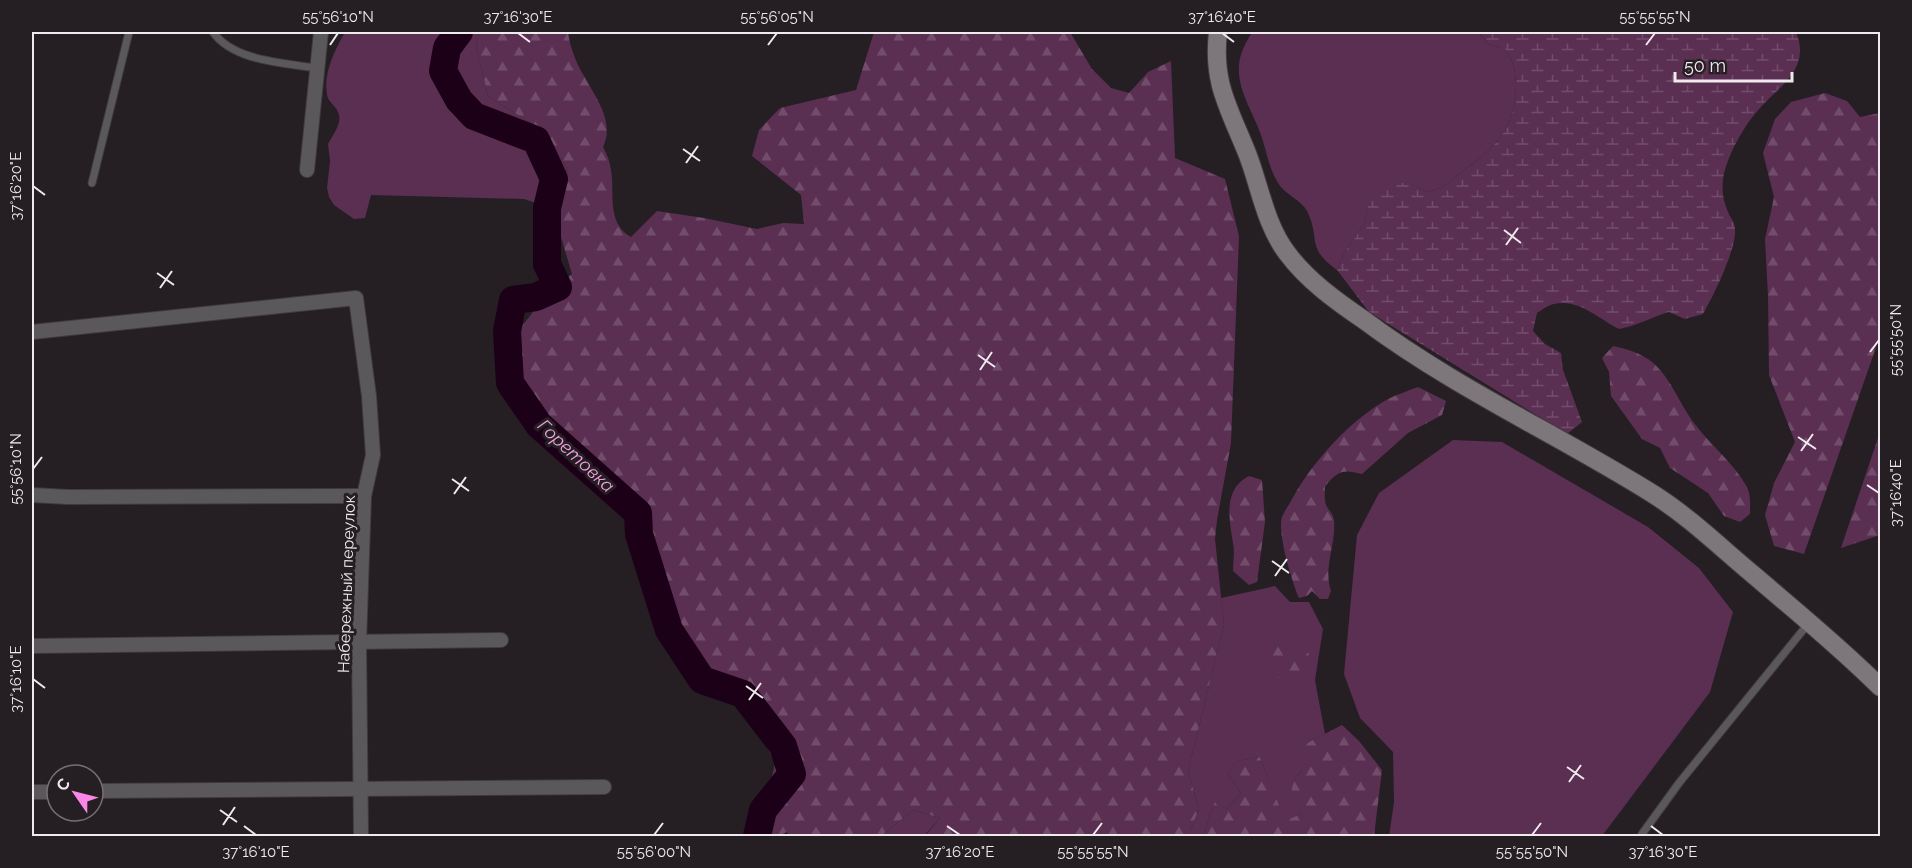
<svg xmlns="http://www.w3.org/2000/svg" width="1912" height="868" font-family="Raleway,sans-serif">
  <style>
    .green { fill: #5a2f52 }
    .forest { fill: url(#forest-firs) }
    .wetland { fill: url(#wetland-marsh) }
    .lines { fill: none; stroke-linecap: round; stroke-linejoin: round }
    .river { stroke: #1b0017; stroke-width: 28 }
    .lane-casing { stroke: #413b3f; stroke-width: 9 }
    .street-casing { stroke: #413b3f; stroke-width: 16 }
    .secondary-casing { stroke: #413b3f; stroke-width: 20 }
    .lane { stroke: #5b585b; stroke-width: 7 }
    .street { stroke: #5b585b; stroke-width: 14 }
    .secondary { stroke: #7d777b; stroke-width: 18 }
    .ticks { fill: none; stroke: #efeaed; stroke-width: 2 }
    .labels { text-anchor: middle; stroke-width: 6; stroke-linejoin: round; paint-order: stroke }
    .street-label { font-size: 16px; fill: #efeaed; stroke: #251e23 }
    .water-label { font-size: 18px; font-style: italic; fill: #f0a2e1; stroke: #251e23 }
    .neatline { fill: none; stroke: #efeaed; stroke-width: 2 }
    .ticks-label { font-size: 15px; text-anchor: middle; fill: #efeaed }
  </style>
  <defs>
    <pattern id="forest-firs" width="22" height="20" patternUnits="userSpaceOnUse" patternTransform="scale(1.5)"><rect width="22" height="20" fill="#5a2f52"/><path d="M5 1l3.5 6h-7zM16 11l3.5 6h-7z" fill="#724d6b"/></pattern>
    <pattern id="wetland-marsh" width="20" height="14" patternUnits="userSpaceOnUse" patternTransform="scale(1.5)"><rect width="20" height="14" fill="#5a2f52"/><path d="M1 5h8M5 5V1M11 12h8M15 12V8" fill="none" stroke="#724d6b"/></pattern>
  </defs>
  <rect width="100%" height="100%" fill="#251e23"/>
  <g class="green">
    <path d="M 345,32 L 479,32 L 476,46 L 488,96 L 540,129 L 567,168 L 557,210 L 524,199 L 371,195 L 365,218 L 354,219 L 334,205 L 329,197 L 327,188 L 330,161 L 328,144 C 335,131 346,119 334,106 C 331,102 327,99 327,94 C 323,73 335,50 345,32 Z"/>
    <path d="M 1252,32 L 1478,32 L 1489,44 L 1505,49 C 1514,63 1515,68 1516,84 C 1517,126 1495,148 1463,171 C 1448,182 1446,188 1427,192 L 1412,184 L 1368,204 L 1365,223 L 1344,253 L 1337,270 C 1305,247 1321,239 1307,211 C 1302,201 1287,195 1280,186 C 1269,171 1267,152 1261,135 C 1253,112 1237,90 1239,65 C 1240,52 1246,43 1252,32 Z"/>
    <polygon points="1453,440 1502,442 1648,527 1699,568 1733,612 1710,692 1602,836 1389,836 1394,802 1393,752 1360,718 1344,674 1357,535 1379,493"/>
    <polygon points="1275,586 1290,602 1309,602 1323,629 1315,680 1325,734 1309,742 1302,770 1294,780 1301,814 1285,822 1260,757 1237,761 1228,774 1241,793 1227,809 1216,801 1210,814 1204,836 1188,836 1199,809 1188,771 1224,625 1221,598"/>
    <polygon points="913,810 940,818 924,836 881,836"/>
  </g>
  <g class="forest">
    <path d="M 479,32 L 568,32 C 570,47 576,63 584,76 C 596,98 615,122 603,147 C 607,154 610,162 611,170 C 615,193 606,223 631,237 L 657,211 L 704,218 L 757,229 L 783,223 L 804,224 L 801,195 L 752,156 L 759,130 L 780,108 L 856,90 L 874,32 L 1070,32 L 1092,69 L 1111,88 L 1129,93 L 1148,72 L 1171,61 L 1175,158 L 1225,179 L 1239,236 L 1231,443 L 1217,520 L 1215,539 L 1224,625 L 1188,771 L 1199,809 L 1188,836 L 925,836 L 940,818 L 913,810 L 881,836 L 789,836 L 787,832 L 778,836 L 759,836 L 775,763 L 755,724 L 689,650 L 657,600 L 638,563 L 649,526 L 560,425 L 524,394 L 511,360 L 522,326 L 548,293 L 572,274 L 558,227 L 557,210 L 567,168 L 540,129 L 488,96 L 476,46 Z"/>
    <polygon points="1825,93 1847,101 1860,117 1880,113 1880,336 1804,554 1774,546 1765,515 1774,483 1795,442 1769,375 1768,296 1765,239 1774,197 1763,153 1775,119 1791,102"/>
    <path d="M 1613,346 C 1627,349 1641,353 1652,362 C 1671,378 1679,403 1694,423 C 1710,445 1734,463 1747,487 C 1751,495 1750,506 1750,514 L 1740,522 L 1724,516 L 1708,493 L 1670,468 L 1660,448 L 1642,439 L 1611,396 L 1609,372 L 1602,358 Z"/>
    <path d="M 1418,387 L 1446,401 L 1442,415 L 1408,433 L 1362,474 C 1342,469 1339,471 1325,486 C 1325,491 1324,499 1326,505 C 1329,511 1333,513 1334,521 C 1336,545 1323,567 1331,591 L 1328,599 L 1320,599 L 1312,591 L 1307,596 L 1299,598 C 1292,582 1277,533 1282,517 C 1284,512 1288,506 1291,501 C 1312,462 1349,421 1388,399 C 1398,394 1408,391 1418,387 Z"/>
    <polygon points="1880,432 1880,535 1841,548"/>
    <path d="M 1249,476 L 1262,480 L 1265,522 L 1257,582 L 1249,585 L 1233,571 C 1233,562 1235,552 1233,543 C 1229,519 1223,489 1249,476 Z"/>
    <path d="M 1286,634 L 1290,642 L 1286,652 L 1295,656 L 1309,653 L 1308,669 L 1296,673 L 1288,679 L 1273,677 C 1261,655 1264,645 1286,634 Z"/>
    <polygon points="1342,725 1359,741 1382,770 1374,836 1204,836 1210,814 1216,800 1227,809 1241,793 1228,774 1236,761 1260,757 1285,821 1301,814 1290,797 1294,780 1302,770 1299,753 1309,742"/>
  </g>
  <path class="wetland" d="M 1478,32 L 1796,32 C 1811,68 1781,85 1760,108 C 1747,122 1736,141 1729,158 C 1721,177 1720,194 1728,212 C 1730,217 1735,223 1735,229 C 1737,248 1713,297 1703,314 L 1685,319 L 1669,312 C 1652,317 1637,326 1619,329 C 1599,319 1578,298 1554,304 C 1548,305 1542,310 1537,313 L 1533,331 L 1545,344 L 1561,353 L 1563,370 L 1582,422 L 1567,434 L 1369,312 L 1337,270 L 1344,253 L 1365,223 L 1368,204 L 1379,192 L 1394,182 L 1412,184 L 1427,192 C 1446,188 1448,182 1463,171 C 1495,148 1517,126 1516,84 C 1515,68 1514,63 1505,49 L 1489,44 Z"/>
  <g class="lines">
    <polyline class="river" points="459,32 447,48 443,71 459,100 474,116 536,140 554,179 547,208 547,264 558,287 536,297 513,300 507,331 510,383 539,425 638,513 639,534 669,630 702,680 743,694 783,746 792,774 763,810 757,836"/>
    <defs>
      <g id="lane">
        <path d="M 213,32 C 233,61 284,63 316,68"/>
        <polyline points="92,183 129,32"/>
        <polyline points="1642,834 1679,783 1808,624"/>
      </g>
      <g id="street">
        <polyline points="307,170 321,32"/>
        <polyline points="32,332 356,298 369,396 373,455 364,496 359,643 361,836"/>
        <polyline points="32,495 68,497 364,496"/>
        <polyline points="32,646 501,640"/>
        <polyline points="93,791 604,787"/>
        <polyline points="32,792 57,792"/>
      </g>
      <path id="secondary" d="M 1218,32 C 1212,83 1229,108 1247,153 C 1260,186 1265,224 1287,253 C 1307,280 1336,301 1364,320 C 1455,388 1557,434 1653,494 C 1691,518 1722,549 1756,577 C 1798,613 1841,648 1880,687"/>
    </defs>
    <use href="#lane" class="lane-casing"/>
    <use href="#street" class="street-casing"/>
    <use href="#secondary" class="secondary-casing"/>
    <use href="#lane" class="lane"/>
    <use href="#street" class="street"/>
    <use href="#secondary" class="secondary"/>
  </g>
  <path class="ticks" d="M 518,33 L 530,42M 1222,33 L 1234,42M 330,45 L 338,33M 768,45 L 777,33M 1646,45 L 1655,33M 683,149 L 700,161M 686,163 L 698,146M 33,186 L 45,195M 1504,230 L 1521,243M 1506,245 L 1518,228M 157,273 L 174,285M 160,288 L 172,271M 1870,352 L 1879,340M 978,355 L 995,367M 980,370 L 992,352M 1798,437 L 1816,449M 1801,451 L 1813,434M 33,469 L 42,457M 452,479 L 469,491M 1867,485 L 1879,493M 454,494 L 466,477M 1272,561 L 1289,573M 1275,576 L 1287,559M 33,679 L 45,688M 746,686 L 763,698M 749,700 L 761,683M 1567,767 L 1584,779M 1569,782 L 1581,765M 220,810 L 237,822M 223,825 L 235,807M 244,826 L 256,835M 947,826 L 960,835M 1651,826 L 1663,835M 654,835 L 663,823M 1093,835 L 1102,823M 1532,835 L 1541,823"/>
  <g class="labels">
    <g class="street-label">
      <text transform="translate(346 584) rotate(-88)" y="6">Набережный переулок</text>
    </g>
    <g class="water-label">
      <text transform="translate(576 456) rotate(43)" y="6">Горетовка</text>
    </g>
  </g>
  <rect width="1912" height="868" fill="none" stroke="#251e23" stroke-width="66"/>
  <g transform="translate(75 793) rotate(305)"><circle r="28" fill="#251e23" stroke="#767074" stroke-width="1.5"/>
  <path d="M0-4.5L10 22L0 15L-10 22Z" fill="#fa87e7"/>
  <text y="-9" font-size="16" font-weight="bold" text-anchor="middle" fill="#efeaed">С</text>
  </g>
  <path d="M1675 72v9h117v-9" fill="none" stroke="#efeaed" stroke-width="3"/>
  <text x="1684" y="72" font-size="18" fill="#efeaed" stroke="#251e23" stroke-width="4.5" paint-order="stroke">50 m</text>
  <rect x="33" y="33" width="1846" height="802" class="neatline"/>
  <g class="ticks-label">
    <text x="338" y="22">55°56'10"N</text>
    <text x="518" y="22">37°16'30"E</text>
    <text x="777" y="22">55°56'05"N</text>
    <text x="1222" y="22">37°16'40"E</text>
    <text x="1655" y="22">55°55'55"N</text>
    <text transform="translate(16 186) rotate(-90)" y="5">37°16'20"E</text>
    <text transform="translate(1896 340) rotate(-90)" y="5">55°55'50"N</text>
    <text transform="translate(16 469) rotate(-90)" y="5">55°56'10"N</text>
    <text transform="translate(1896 493) rotate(-90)" y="5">37°16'40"E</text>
    <text transform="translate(16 679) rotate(-90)" y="5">37°16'10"E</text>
    <text x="256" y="857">37°16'10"E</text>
    <text x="654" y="857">55°56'00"N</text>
    <text x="960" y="857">37°16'20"E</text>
    <text x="1093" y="857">55°55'55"N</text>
    <text x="1532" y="857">55°55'50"N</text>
    <text x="1663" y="857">37°16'30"E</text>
  </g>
</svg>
